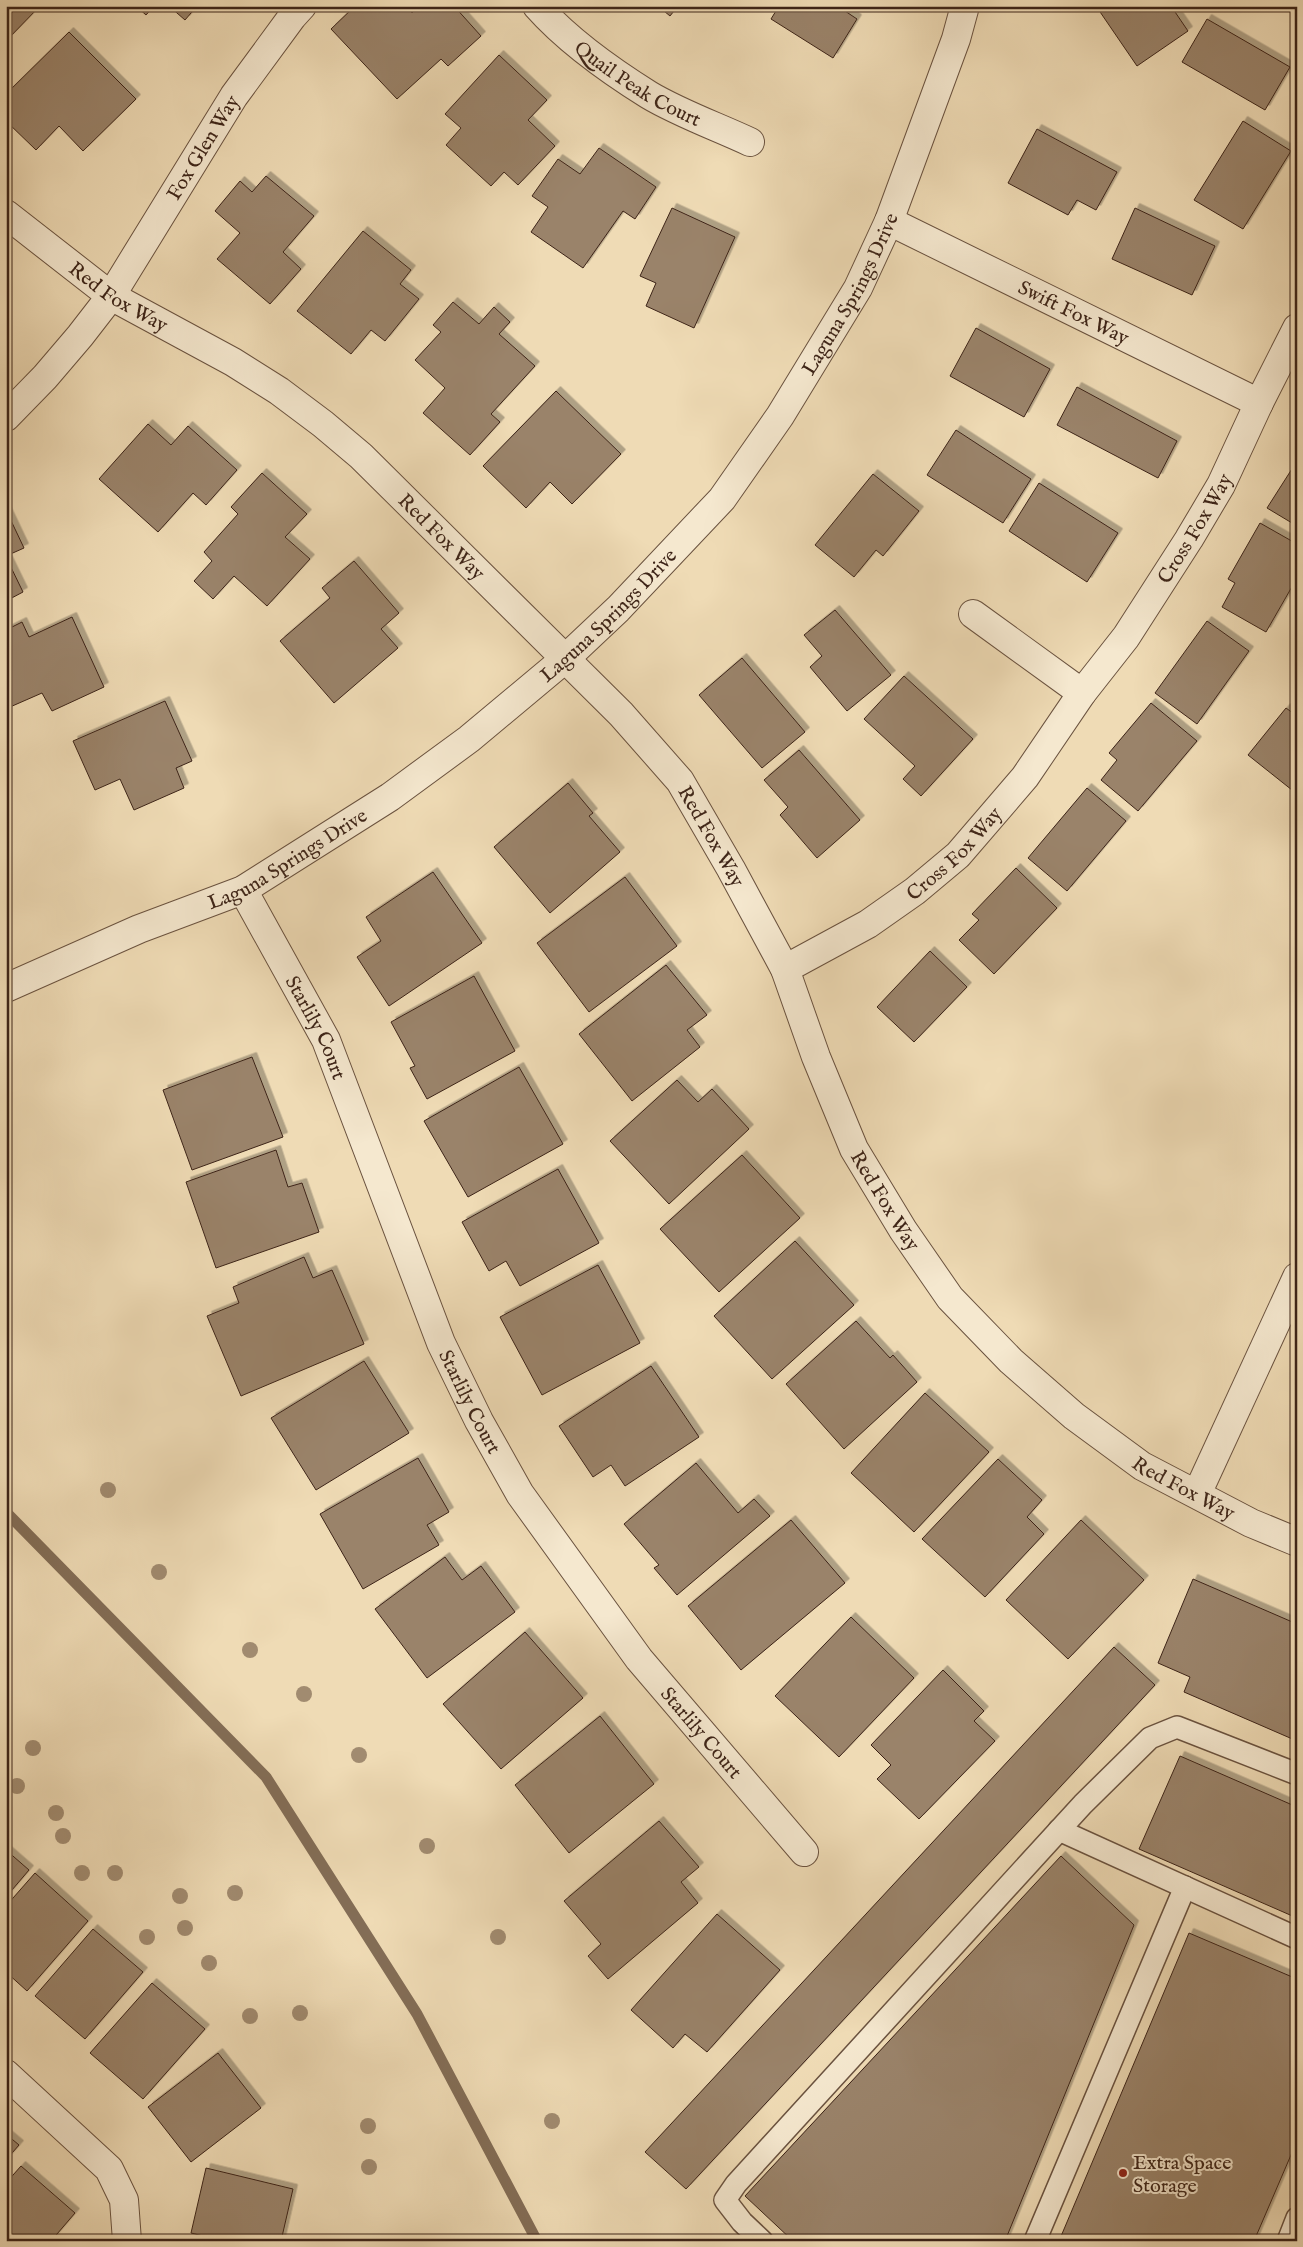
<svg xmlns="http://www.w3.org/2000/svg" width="1303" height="2247" font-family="'IM FELL English',serif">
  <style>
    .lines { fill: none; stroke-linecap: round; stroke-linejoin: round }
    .stream { stroke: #836d56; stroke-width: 11 }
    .building { fill: #9a836a; stroke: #3d2418; filter: url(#shadow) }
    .service-casing { stroke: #6a523f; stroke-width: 24 }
    .minor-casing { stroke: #6a523f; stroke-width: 30 }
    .tertiary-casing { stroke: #6a523f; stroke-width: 30 }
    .service { stroke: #f5e8cf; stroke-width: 21 }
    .minor { stroke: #f5e8cf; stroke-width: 28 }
    .tertiary { stroke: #f5e8cf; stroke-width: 28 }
    .tree { fill: #a18b70 }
    .poi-dot { fill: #8f2418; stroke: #f5e8cf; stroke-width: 2 }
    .labels { text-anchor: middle; stroke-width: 4; stroke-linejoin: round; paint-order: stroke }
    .street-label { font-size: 20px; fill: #3d2418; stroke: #f5e8cf }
    .poi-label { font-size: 20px; fill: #3d2418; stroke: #f5e8cf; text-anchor: start }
  </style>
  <defs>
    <filter id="shadow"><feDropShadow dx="4.5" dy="-4.5" stdDeviation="0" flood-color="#0004"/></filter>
  </defs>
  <rect width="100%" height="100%" fill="#efdbb5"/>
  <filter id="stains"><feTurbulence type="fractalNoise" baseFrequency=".004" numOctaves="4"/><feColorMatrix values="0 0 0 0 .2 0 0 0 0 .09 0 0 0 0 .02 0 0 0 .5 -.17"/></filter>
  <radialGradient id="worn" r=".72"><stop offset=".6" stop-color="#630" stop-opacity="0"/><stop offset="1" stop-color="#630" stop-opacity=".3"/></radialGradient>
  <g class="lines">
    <polyline class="stream" points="6,1512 266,1777 417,2014 537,2241"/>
  </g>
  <g class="building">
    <polygon points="6,6 39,7 6,41"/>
    <polygon points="136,6 154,6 146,15"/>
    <polygon points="169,6 197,6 185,20"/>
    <polygon points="355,6 406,6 412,13 419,6 454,6 481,36 448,66 441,59 397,99 331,29"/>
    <polygon points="658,6 678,6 670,16"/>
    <polygon points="779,6 843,6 842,9 857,19 833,58 771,19"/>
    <polygon points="1096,6 1171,6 1188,31 1137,66"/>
    <polygon points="1207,19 1290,67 1265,110 1182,62"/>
    <polygon points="69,32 136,99 83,151 59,126 36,150 6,121 6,94"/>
    <polygon points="499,55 547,100 528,120 555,146 518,185 504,172 491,186 446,145 461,128 445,114"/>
    <polygon points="1243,121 1291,151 1243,229 1194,200"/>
    <polygon points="1037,129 1117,172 1096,210 1077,200 1068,215 1008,183"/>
    <polygon points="599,148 656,187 635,219 623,211 583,268 531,232 548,207 532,196 558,159 580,174"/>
    <polygon points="266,176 314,216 283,252 301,269 270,304 217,259 240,233 215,211 240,181 252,192"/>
    <polygon points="672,208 735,237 694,328 646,306 656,283 640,276"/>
    <polygon points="1135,208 1215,246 1192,295 1112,259"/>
    <polygon points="363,231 411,270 400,284 419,299 385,341 371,330 351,354 297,311"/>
    <polygon points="453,302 479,324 494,307 510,322 499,334 535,366 491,414 500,422 470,455 423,413 445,388 415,360 441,332 433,325"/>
    <polygon points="976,328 1050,369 1024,417 950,376"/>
    <polygon points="1077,387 1177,441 1158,478 1057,425"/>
    <polygon points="556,391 621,454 572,504 550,482 526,508 483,466"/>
    <polygon points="148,424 171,445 188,426 237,470 206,505 193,493 158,532 99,479"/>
    <polygon points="956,430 1031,479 1003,523 927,475"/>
    <polygon points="1297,461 1297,526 1267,508"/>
    <polygon points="262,473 307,514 285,537 310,559 267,606 234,576 213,599 194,581 212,561 204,552 238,514 231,507"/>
    <polygon points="873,474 919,511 883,556 876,550 854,577 815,545"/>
    <polygon points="1039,483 1118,533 1087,582 1009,531"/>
    <polygon points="6,510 24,548 6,556"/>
    <polygon points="1260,523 1297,544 1297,578 1266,632 1222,607 1235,583 1228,579"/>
    <polygon points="6,557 23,592 6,601"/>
    <polygon points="354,561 399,613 381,629 398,648 334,703 280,641 330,598 322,588"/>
    <polygon points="835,610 891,675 847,711 810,667 822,656 804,635"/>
    <polygon points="72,617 104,687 52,711 42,693 10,707 6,699 6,630 22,622 29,637"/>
    <polygon points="1207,621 1249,651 1197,724 1155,693"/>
    <polygon points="742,658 805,732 762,768 699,695"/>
    <polygon points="904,676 973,739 921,796 903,779 915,766 864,719"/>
    <polygon points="165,701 192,761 176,768 184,788 134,810 120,779 95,790 73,741"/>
    <polygon points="1151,703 1197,741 1138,811 1101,780 1117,760 1109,753"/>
    <polygon points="1286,708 1297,716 1297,794 1248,755"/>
    <polygon points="799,750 860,820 817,858 780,815 788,807 764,780"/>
    <polygon points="568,783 593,813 589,816 620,852 550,913 494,847"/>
    <polygon points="1087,788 1126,821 1067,891 1028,858"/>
    <polygon points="1016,868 1057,908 994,974 959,940 979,920 972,914"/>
    <polygon points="433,872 482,943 389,1006 357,957 381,941 366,917"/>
    <polygon points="625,877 677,946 589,1012 537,943"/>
    <polygon points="930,951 967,987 914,1042 877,1007"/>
    <polygon points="666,965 707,1015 687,1030 700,1047 632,1101 579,1034"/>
    <polygon points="474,976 515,1051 427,1099 410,1068 415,1066 391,1022"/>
    <polygon points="252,1057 283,1137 192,1170 163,1090"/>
    <polygon points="519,1067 563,1144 468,1197 424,1121"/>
    <polygon points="677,1080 698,1102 712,1089 749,1129 669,1204 610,1141"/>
    <polygon points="276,1150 288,1187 302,1183 319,1232 216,1268 186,1182"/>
    <polygon points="742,1155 800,1218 719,1292 660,1229"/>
    <polygon points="558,1169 599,1243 520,1286 506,1261 489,1271 462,1222"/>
    <polygon points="795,1241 854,1305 772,1379 714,1316"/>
    <polygon points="304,1257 313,1278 332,1270 364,1344 241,1396 207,1316 239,1303 233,1287"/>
    <polygon points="598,1265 640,1343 542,1395 500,1317"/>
    <polygon points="856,1321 890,1358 893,1355 917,1382 844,1449 786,1384"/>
    <polygon points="364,1361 409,1433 316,1490 271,1418"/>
    <polygon points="651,1366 699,1437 625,1486 611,1465 593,1477 559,1426"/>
    <polygon points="925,1393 989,1452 914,1532 851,1473"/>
    <polygon points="418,1458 449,1512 427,1525 439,1545 363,1589 320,1514"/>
    <polygon points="998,1459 1042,1500 1027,1517 1044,1534 985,1597 922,1539"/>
    <polygon points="696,1463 738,1513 754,1499 770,1516 677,1595 654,1568 659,1565 624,1524"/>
    <polygon points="791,1520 845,1583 741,1670 688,1606"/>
    <polygon points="1081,1520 1144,1580 1068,1659 1006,1600"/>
    <polygon points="445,1557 462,1580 481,1566 515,1612 427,1678 375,1609"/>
    <polygon points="1193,1579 1297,1624 1297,1741 1184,1692 1190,1677 1158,1663"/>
    <polygon points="851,1617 914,1678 839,1757 775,1696"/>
    <polygon points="525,1632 583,1698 501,1769 443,1704"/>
    <polygon points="1114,1647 1155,1685 686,2189 645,2152"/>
    <polygon points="943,1670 984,1711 974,1721 995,1741 919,1819 877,1779 891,1765 871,1745"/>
    <polygon points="600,1716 654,1784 569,1853 515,1785"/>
    <polygon points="1180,1756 1297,1807 1297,1918 1139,1849"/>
    <polygon points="659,1821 699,1867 681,1882 698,1903 608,1979 588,1956 601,1944 564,1901"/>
    <polygon points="6,1850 29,1870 6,1897"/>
    <polygon points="1061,1856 1134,1925 1005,2241 793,2241 745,2196"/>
    <polygon points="35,1873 88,1921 27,1991 6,1972 6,1906"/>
    <polygon points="717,1914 780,1970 707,2052 685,2034 673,2048 631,2010"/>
    <polygon points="93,1929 143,1972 85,2039 35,1996"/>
    <polygon points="1189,1933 1297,1979 1297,2141 1254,2241 1059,2241"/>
    <polygon points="152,1983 205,2029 143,2099 90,2053"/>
    <polygon points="218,2053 261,2108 191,2162 148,2107"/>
    <polygon points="6,2134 19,2145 6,2160"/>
    <polygon points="21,2166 75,2213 51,2241 6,2241 6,2183"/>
    <polygon points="206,2168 293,2189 281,2241 223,2241 191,2233"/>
  </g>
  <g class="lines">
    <defs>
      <g id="service">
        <polyline points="1059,1830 1297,1938"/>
        <polyline points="762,2241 742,2222 725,2200 736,2184 1083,1804 1150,1738 1177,1727 1297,1774"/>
        <polyline points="1035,2241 1185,1887"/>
        <polyline points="1288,2241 1297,2218"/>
      </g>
      <g id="minor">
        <path id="s1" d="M 537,6 C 568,41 609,70 649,95 C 679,113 718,127 750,142"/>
        <path id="s2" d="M 6,214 L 111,296 L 233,362 L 279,391 L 323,424 L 361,456 L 621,714 L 680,781 L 731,869 L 785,969 L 816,1057 L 854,1149 L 903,1230 L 950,1298 L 1011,1361 L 1074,1416 L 1142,1466 L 1251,1523 L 1297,1542"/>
        <path id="s3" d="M 889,221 L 1259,403"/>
        <path id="s4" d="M 6,417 L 45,377 L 80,336 L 111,296 L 234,96 L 292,17 L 302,6"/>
        <polyline points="973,614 1082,693"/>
        <path id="s5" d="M 243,890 L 326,1040 L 441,1343 L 479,1421 L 520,1494 L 639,1659 L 804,1852"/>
        <path id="s6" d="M 785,969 L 868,924 L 915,891 L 958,855 L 1025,777 L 1082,693 L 1126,637 L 1189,539 L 1221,485 L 1259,403 L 1297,328"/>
        <polyline points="1197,1494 1297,1277"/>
        <polyline points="6,2074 109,2169 124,2200 127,2241"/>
      </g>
      <g id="tertiary">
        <path id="s7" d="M 6,988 L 139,929 L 243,890 L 390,797 L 469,739 L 566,658 L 618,609 L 722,499 L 780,416 L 858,288 L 889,221 L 956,39 L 965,6"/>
      </g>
    </defs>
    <use href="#service" class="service-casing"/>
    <use href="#minor" class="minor-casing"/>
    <use href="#tertiary" class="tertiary-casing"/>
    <use href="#service" class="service"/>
    <use href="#minor" class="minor"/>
    <use href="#tertiary" class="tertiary"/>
  </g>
  <g class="tree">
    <circle cx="108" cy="1490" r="8"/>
    <circle cx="159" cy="1572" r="8"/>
    <circle cx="250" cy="1650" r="8"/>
    <circle cx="304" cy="1694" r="8"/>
    <circle cx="33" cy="1748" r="8"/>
    <circle cx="359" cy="1755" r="8"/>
    <circle cx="17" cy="1786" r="8"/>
    <circle cx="56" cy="1813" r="8"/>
    <circle cx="63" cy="1836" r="8"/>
    <circle cx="427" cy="1846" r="8"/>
    <circle cx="82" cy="1873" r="8"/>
    <circle cx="115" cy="1873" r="8"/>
    <circle cx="235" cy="1893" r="8"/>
    <circle cx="180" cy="1896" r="8"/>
    <circle cx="185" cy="1928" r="8"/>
    <circle cx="147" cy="1937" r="8"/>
    <circle cx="498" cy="1937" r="8"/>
    <circle cx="209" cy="1963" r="8"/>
    <circle cx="300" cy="2013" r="8"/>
    <circle cx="250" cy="2016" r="8"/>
    <circle cx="552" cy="2121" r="8"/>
    <circle cx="368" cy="2126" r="8"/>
    <circle cx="369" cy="2167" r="8"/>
  </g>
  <circle class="poi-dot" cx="1123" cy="2173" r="5"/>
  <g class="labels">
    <g class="street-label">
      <text dy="7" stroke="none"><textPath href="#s1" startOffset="128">Quail Peak Court</textPath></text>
      <text dy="7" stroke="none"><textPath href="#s4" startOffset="335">Fox Glen Way</textPath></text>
      <text dy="7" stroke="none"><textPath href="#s7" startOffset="1120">Laguna Springs Drive</textPath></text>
      <text dy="7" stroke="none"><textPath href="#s2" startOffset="140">Red Fox Way</textPath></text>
      <text dy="7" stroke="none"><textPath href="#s3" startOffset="206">Swift Fox Way</textPath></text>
      <text dy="7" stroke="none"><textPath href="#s6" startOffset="612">Cross Fox Way</textPath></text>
      <text dy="7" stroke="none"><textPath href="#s2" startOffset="545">Red Fox Way</textPath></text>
      <text dy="7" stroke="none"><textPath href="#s7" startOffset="715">Laguna Springs Drive</textPath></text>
      <text dy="7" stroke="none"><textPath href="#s2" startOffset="950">Red Fox Way</textPath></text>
      <text dy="7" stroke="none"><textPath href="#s6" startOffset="206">Cross Fox Way</textPath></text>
      <text dy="7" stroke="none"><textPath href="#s7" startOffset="310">Laguna Springs Drive</textPath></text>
      <text dy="7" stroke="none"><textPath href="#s5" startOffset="156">Starlily Court</textPath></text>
      <text dy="7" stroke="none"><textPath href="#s2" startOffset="1355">Red Fox Way</textPath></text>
      <text dy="7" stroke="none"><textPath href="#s5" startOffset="561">Starlily Court</textPath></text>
      <text dy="7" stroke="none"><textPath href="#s2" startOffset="1775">Red Fox Way</textPath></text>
      <text dy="7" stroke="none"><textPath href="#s5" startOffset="966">Starlily Court</textPath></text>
    </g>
    <g class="poi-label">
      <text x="1133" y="2169">Extra Space<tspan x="1133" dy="23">Storage</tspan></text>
    </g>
  </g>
  <rect width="1303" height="2247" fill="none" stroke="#efdbb5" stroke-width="25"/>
  <rect x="8" y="8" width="1288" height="2232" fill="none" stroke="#3d2418" stroke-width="2.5"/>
  <rect x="12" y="12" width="1278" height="2222" fill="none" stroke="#3d2418"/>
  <rect width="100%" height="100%" filter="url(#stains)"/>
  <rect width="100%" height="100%" fill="url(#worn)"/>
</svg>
